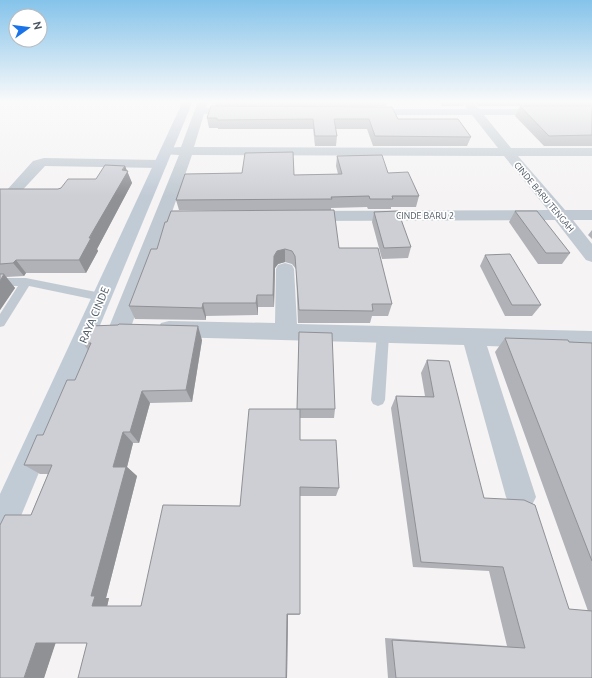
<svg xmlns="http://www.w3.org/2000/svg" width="592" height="678" font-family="Ubuntu,sans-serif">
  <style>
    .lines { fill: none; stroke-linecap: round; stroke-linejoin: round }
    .lane { fill: #c1cad2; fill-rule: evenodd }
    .street { fill: #c1cad2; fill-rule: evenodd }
    .secondary { fill: #c1cbd6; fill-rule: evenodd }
    .wall { fill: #b0b2b7 }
    .shaded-wall { fill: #909195 }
    .building { fill: #cdcfd5; stroke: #909195 }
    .labels { text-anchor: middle; stroke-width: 3.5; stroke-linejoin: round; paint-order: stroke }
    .far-street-label { font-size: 9px; fill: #4a5661; stroke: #fff }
    .street-label { font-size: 11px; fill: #4a5661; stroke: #fff }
  </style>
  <rect width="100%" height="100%" fill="#f5f3f3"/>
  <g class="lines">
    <g class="lane">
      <polygon points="0,278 26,278 101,293 105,294 106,297 105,300 101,301 29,286 4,326 0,327 0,314 18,286 0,286"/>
      <polygon points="383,330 387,332 389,335 385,400 383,404 378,406 373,404 371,400 377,335 379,332"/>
    </g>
    <g class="street">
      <polygon points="198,101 208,101 206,108 240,108 244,109 246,111 244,113 240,114 204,114 194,147 498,148 472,115 364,115 360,114 358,112 360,110 364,109 467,109 464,104 468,101 473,102 479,109 592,109 592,115 484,115 511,148 592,148 592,156 518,156 565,210 592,210 592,220 573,220 592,244 592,262 586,260 555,220 305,221 299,219 297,216 299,213 305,211 548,210 504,156 192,155 172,212 199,211 205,213 207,216 205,219 168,222 131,327 128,333 120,335 112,333 109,327 179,155 162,154 160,151 162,148 181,147"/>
      <polygon points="44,158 160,160 165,161 167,164 165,167 160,168 45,166 16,197 11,199 6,197 3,194 6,191 33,161"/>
      <polygon points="285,263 292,265 294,269 297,324 592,331 592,349 487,346 536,497 531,507 521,512 511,507 506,497 464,345 169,337 161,335 158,329 161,323 169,321 275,323 276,269 278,265"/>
    </g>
    <polygon class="secondary" points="183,101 193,101 11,540 0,544 0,494"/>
  </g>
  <g class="wall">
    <polygon points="214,101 387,101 386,106 283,106 398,119 471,137 467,146 373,146 367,129 335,129 337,136 336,146 315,146 313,129 218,129 218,128 209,128 207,118 215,106"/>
    <polygon points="439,101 465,101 463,106 442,106"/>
    <polygon points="473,101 592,101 592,146 544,146 515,116 520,106 521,106 478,106"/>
    <polygon points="337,156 388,173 419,196 416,207 391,207 391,209 368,209 367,207 331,208 331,210 179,210 176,200 294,175 338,174 336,166"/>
    <polygon points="125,166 132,183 97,249 98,251 86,273 26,273 24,276 6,277 15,288 0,310 0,189 58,189 96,179"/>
    <polygon points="515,211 570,253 562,264 538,264 509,222"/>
    <polygon points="374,212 411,247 408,258 382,259 372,222"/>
    <polygon points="592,230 592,239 588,235"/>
    <polygon points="339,248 392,304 388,316 372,316 370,323 298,323 296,269 292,264 285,262 278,264 275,268 274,307 258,307 258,315 206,316 206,320 135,319 129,306 151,249"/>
    <polygon points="485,255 541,305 532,316 505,316 480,266"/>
    <polygon points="299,332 335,409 334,418 300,418 300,440 339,488 336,496 300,496 300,614 299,615 288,615 287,678 78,678 87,643 55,643 44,678 0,678 31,515 48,474 40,474 24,465 43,435 75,380 88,350 83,343 202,340 192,402 150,403 139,443 133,443 127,467 137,476 106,598 109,598 107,606 141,606 240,506 297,409"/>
    <polygon points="505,338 592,343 592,678 388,678 385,638 507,646 489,571 413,567 391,408 396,396 425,396 421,373 427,360 484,498 569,609 588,611 495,352"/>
  </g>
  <g class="shaded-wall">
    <polygon points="125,166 132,183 97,249 98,251 86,273 79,260"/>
    <polygon points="285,249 285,262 278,264 275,268 274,307 273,295 274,256 277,251"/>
    <polygon points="16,260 26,273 24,276 13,263"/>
    <polygon points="4,274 15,288 0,310 0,281"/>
    <polygon points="257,295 258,307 258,315 256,303"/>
    <polygon points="203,303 206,316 206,320 202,308"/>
    <polygon points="198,326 202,340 192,402 186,390"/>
    <polygon points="142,391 150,403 139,443 130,432"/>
    <polygon points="123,432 133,443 127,467 137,476 106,598 109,598 107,607 92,606 91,596 113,467"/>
    <polygon points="287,614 288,615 287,678 286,678"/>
    <polygon points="56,642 44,678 24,678 36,643"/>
  </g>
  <g class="building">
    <polygon points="211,106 392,107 398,119 458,119 471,137 375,136 369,119 334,119 337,136 315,136 313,119 217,120 217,118 207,118"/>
    <polygon points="520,106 592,106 592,135 549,136"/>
    <polygon points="293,152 294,175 342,174 337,156 382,155 388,173 408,172 419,196 392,196 393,199 370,199 369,196 331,197 332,199 176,200 185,174 242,173 245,153"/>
    <polygon points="105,165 125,166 122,170 128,171 89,238 91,238 79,260 16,260 13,263 0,264 0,189 58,189 61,188 68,179 96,179"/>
    <polygon points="334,210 339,248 378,248 392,304 372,304 373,311 299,310 295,256 292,251 285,249 277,251 274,256 273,295 257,295 256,303 203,303 202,308 129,306 151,249 157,249 165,222 167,222 171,211"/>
    <polygon points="398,211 411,247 384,248 374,212"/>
    <polygon points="515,211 537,211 570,253 546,253"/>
    <polygon points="510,254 541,305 512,305 485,255"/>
    <polygon points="0,274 4,274 0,281"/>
    <polygon points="119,324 198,326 186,390 142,391 130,432 123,432 113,467 126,467 91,596 95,596 92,606 141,606 163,505 240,506 249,409 300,409 300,440 336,440 339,488 300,487 300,614 287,614 286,678 78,678 87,643 36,643 24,678 0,678 0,525 5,515 31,515 52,465 24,465 37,435 43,435 67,380 75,380 91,343 83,343 90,326 118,325"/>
    <polygon points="299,332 332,333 335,409 297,409"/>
    <polygon points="505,338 568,340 569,342 592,343 592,561"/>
    <polygon points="427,360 449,361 484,498 524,500 535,505 569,609 592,611 592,678 396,678 392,640 525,648 503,567 421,562 396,396 434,397"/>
  </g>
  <linearGradient id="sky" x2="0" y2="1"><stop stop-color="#85c3ea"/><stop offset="0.52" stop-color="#fafafa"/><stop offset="1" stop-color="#fafafa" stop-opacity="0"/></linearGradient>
  <rect width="592" height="196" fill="url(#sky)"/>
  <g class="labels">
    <g class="far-street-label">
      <text transform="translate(544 197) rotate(50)" y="3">CINDE BARU TENGAH</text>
      <text x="425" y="219">CINDE BARU 2</text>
    </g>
    <g class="street-label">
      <text transform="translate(94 315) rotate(-67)" y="4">RAYA CINDE</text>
    </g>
  </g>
  <g transform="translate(28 28) rotate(76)"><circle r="19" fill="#ffffff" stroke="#b7bbc0"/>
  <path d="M0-3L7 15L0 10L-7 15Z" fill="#1a73e8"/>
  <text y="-6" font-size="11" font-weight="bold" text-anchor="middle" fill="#4a5661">N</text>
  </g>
</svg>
